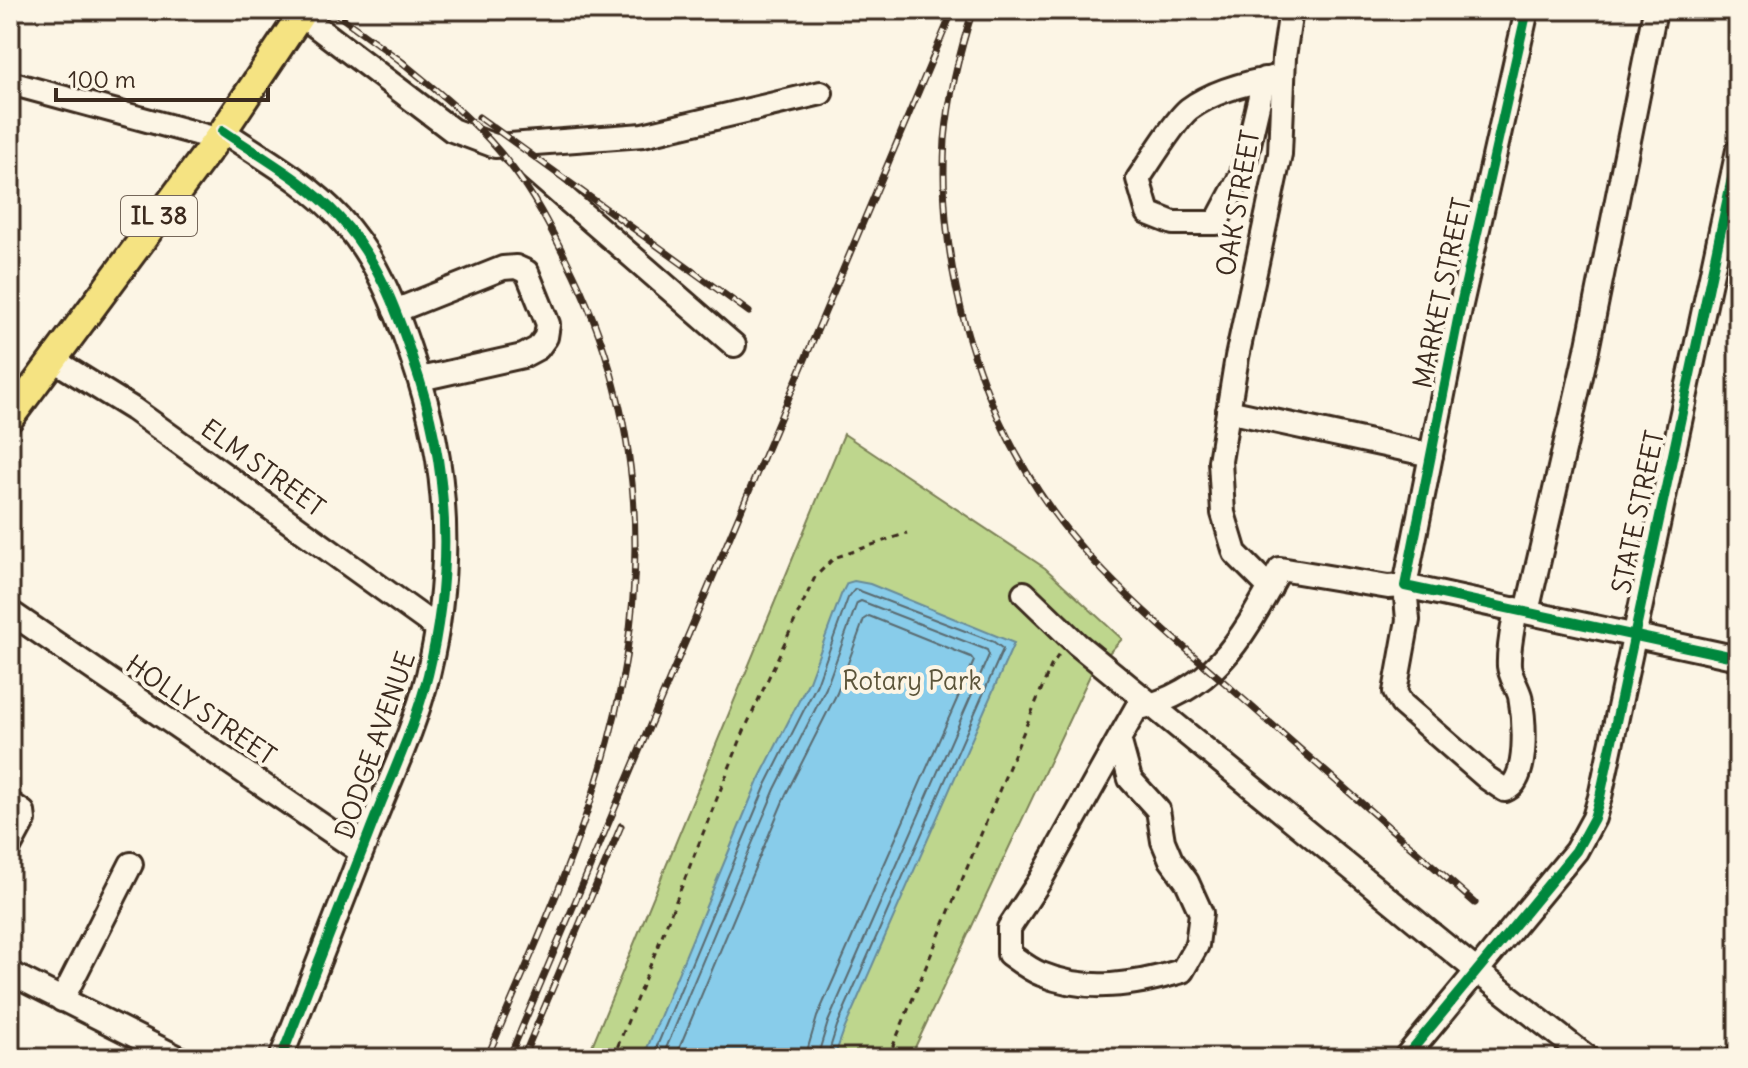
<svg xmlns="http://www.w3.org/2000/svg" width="1748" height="1068" font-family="Delius,sans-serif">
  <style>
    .green { fill: #bed68d; stroke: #7c8056; stroke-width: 2 }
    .water { fill: #88ccea; stroke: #698b98; stroke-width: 2 }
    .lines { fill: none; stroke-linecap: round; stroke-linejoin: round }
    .shore { stroke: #5a6b70; stroke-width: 2 }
    .minor-casing { stroke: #3b2a1e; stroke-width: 28 }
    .major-casing { stroke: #3b2a1e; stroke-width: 32 }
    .path { stroke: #3b2a1e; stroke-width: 3; stroke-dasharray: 6 6; stroke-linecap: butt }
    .minor { stroke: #fcf5e5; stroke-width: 22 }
    .major { stroke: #f5e382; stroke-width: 26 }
    .rail-casing { stroke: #3b2a1e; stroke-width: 7 }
    .rail { stroke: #fcf5e5; stroke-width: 4; stroke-dasharray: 12; stroke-linecap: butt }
    .cycleway-casing { stroke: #fcf5e5; stroke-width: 15 }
    .cycleway { stroke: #00873e; stroke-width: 10 }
    .labels { text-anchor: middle; stroke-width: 8; stroke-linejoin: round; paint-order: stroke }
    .shield { fill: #fcf5e5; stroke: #75675a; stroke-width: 2 }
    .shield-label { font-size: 24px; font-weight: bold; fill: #3b2a1e }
    .street-label { font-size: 26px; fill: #3b2a1e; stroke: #fcf5e5 }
    .park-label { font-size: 26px; fill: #5c553a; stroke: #fcf5e5 }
  </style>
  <rect width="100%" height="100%" fill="#fcf5e5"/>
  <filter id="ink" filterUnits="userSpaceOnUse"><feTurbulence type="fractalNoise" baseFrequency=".0125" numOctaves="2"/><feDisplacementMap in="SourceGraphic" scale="16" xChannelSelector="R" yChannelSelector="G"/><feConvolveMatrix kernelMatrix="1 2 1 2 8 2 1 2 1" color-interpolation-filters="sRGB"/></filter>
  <g filter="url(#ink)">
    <polygon class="green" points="844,434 1045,568 1122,639 1092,671 910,1058 587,1058"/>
    <polygon class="water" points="854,581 870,584 1014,643 844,1030 834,1058 643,1058 758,781 809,681 841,595 847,583"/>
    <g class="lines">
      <g class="shore">
        <polyline points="652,1058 766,785 817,684 848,598 855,589 994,642 1003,649 837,1026 827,1058"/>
        <polyline points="662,1058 775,789 826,688 857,603 861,601 987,650 989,655 828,1022 817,1058"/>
        <polyline points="675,1058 786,794 837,693 864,619 869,616 971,657 974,661 817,1017 805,1058"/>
      </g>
      <defs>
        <g id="minor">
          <polyline points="301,15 452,130 495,146 643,135 821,93"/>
          <path d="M 1264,79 L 1242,174 L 1216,223 L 1173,223 L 1148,213 L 1138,179 C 1149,163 1176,119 1189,109 C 1214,90 1253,81 1283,76"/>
          <polyline points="10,83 217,139"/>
          <path d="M 223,131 C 261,157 307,182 339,217 C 377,258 396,308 413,360 C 449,463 454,568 428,675 C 414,730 389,781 369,833 C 339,908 310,983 281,1058"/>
          <polyline points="505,146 734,345"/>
          <polyline points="395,311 503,268 516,267 527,272 548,324 546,337 538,348 523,356 420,379"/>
          <polyline points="52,359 133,409 437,628"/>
          <polyline points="1228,411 1431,455"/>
          <polyline points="1270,588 1235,553 1223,513 1220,461 1237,357 1280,154 1284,57 1291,10"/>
          <polyline points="1024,593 1077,644 1478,972 1588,1058"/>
          <path d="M 1516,609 C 1513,628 1508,647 1509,666 C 1510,676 1517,686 1520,696 C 1524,717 1530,781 1505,790 L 1487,778 L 1402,704 L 1395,692 L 1408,620 L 1405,586 L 1460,309 L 1527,10"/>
          <polyline points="10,612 361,852"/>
          <polyline points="1527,612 1587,350 1655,10"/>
          <path d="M 1119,739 L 1041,879 L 1009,928 L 1009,954 C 1019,961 1030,970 1041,974 C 1087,993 1135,985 1182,971 L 1197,945 L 1201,913 L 1187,882 L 1171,860 L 1163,841 L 1158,810 L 1130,779 L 1119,739 L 1136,709 C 1217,690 1243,636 1280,569 L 1388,587 L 1405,586 L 1738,658"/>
          <polyline points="10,803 23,812 24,820 10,846"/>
          <polyline points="10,973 179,1058"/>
          <polyline points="62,1000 131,864"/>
          <polyline points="1405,1058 1576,851 1594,818 1600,797 1738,150"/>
          <polyline points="1737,1058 1738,1055"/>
        </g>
        <polyline id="major" points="10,418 223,131 304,10"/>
      </defs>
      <use href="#minor" class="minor-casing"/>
      <use href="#major" class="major-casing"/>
      <g class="path">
        <polyline points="613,1058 744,731 815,577 834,558 907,533"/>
        <polyline points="888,1058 1051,666 1060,653"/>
      </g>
      <use href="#minor" class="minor"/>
      <use href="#major" class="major"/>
      <defs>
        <g id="rail">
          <polyline points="331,10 405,64"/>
          <path d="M 973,10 C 959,53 949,95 945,140 C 937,267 978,409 1053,512 C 1100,577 1174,638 1234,691 C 1314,762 1395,832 1475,903"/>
          <path d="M 397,58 C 437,91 479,123 511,166 C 533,194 550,227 566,259 C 650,423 652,597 600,771 C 571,870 527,963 487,1058"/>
          <polyline points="479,117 749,312"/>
          <polyline points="509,1058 953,10"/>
          <polyline points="523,1058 621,826"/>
        </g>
      </defs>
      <use href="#rail" class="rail-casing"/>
      <use href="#rail" class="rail"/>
      <defs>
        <g id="cycleway">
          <polyline points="1527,10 1460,309 1405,586 1738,658"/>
          <path d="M 223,131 C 261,157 307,182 339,217 C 377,258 396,308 413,360 C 449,463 454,568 428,675 C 414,730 389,781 369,833 C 339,908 310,983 281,1058"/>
          <polyline points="1405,1058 1576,851 1594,818 1600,797 1738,150"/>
        </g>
      </defs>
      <use href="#cycleway" class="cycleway-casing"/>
      <use href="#cycleway" class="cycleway"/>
    </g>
  </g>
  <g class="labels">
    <rect class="shield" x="121" y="196" width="76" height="40" rx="6"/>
    <g class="shield-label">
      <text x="159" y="224">IL 38</text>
    </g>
    <g class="street-label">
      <text transform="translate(1238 203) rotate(-80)" y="9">OAK STREET</text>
      <text transform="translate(1442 293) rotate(-78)" y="9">MARKET STREET</text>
      <text transform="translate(263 468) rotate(36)" y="9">ELM STREET</text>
      <text transform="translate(1638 512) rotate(-78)" y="9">STATE STREET</text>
      <text transform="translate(201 710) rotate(34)" y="9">HOLLY STREET</text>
      <text transform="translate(375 745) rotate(-71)" y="9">DODGE AVENUE</text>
    </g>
    <g class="park-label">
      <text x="912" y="690">Rotary Park</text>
    </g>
  </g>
  <rect width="1748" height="1068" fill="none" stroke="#fcf5e5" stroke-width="40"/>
  <rect x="20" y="20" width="1708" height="1028" fill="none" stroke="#3b2a1e" stroke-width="3" filter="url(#ink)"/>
  <path d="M56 88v12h212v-12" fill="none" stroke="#3b2a1e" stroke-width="4"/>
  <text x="68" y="88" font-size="24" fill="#3b2a1e" stroke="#fcf5e5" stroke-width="6" paint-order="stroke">100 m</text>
</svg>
